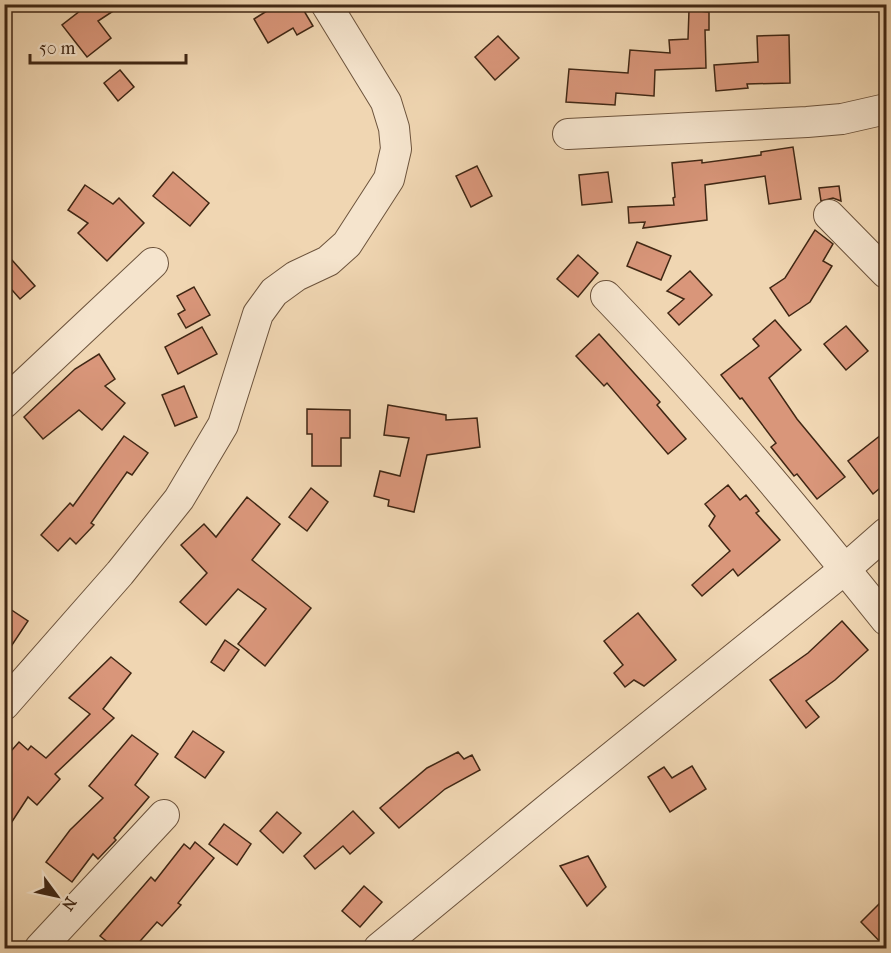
<svg xmlns="http://www.w3.org/2000/svg" width="891" height="953" font-family="'IM FELL French Canon',serif">
  <style>
    .building { fill: #d9967a; stroke: #402714; stroke-width: 1.5 }
    .lines { fill: none; stroke-linecap: round; stroke-linejoin: round }
    .minor-casing { stroke: #6c533c; stroke-width: 32 }
    .minor { stroke: #f5e4cd; stroke-width: 30 }
  </style>
  <rect width="100%" height="100%" fill="#f0d6b2"/>
  <filter id="stains"><feTurbulence type="fractalNoise" baseFrequency=".00333" numOctaves="4"/><feColorMatrix values="0 0 0 0 .2 0 0 0 0 .09 0 0 0 0 .02 0 0 0 .5 -.17"/></filter>
  <radialGradient id="worn" r=".72"><stop offset=".6" stop-color="#630" stop-opacity="0"/><stop offset="1" stop-color="#630" stop-opacity=".3"/></radialGradient>
  <g class="building">
    <polygon points="89,4 124,4 98,21 111,38 87,57 62,25"/>
    <polygon points="278,4 300,4 313,26 297,35 293,28 268,43 254,19"/>
    <polygon points="689,10 709,12 709,30 705,30 706,68 655,70 654,96 616,93 615,105 566,102 569,69 628,73 630,50 670,53 669,40 688,39"/>
    <polygon points="789,35 790,83 747,84 748,88 716,91 714,65 758,62 757,36"/>
    <polygon points="498,36 519,58 495,80 475,57"/>
    <polygon points="120,70 134,87 118,101 104,83"/>
    <polygon points="793,147 801,199 769,204 765,176 705,185 707,220 643,228 645,222 629,223 628,207 674,205 673,198 675,197 672,163 702,160 702,163 761,155 761,152"/>
    <polygon points="477,166 492,196 471,207 456,176"/>
    <polygon points="173,172 209,203 190,226 153,196"/>
    <polygon points="608,172 612,202 582,205 579,175"/>
    <polygon points="85,185 113,204 119,198 144,223 107,261 78,233 88,223 68,210"/>
    <polygon points="839,186 841,201 833,198 821,201 819,188"/>
    <polygon points="815,230 833,244 823,261 832,266 810,302 789,316 770,288 785,278"/>
    <polygon points="637,242 671,256 661,280 627,266"/>
    <polygon points="4,251 35,286 20,299 4,281"/>
    <polygon points="578,255 598,273 578,297 557,279"/>
    <polygon points="690,271 712,295 679,325 668,313 684,299 667,291"/>
    <polygon points="194,287 210,315 186,328 178,314 185,310 177,296"/>
    <polygon points="775,320 801,350 769,378 797,419 845,477 817,499 797,474 794,476 771,447 776,443 742,398 740,399 721,375 759,346 753,339"/>
    <polygon points="846,326 868,351 846,370 824,344"/>
    <polygon points="202,327 217,354 178,374 165,347"/>
    <polygon points="599,334 660,402 657,405 686,439 668,454 607,383 604,386 576,356"/>
    <polygon points="99,354 115,379 105,386 125,403 102,430 79,410 43,439 24,417 75,369"/>
    <polygon points="184,386 197,417 175,426 162,395"/>
    <polygon points="388,405 446,415 446,420 477,418 480,447 427,455 414,512 388,506 389,500 374,496 380,471 400,476 409,438 384,435"/>
    <polygon points="307,409 350,410 350,438 341,438 341,466 312,466 312,434 307,434"/>
    <polygon points="886,431 886,483 873,494 848,461"/>
    <polygon points="124,436 148,453 132,475 127,472 91,523 94,525 76,544 70,538 58,551 41,535 70,503 73,506"/>
    <polygon points="728,485 740,500 746,495 759,511 756,513 780,540 738,576 733,569 702,596 692,585 730,551 709,526 715,516 705,504"/>
    <polygon points="311,488 328,502 307,531 289,517"/>
    <polygon points="247,497 280,524 252,560 311,608 265,666 238,644 266,609 238,589 206,625 180,602 207,573 181,545 204,524 216,537"/>
    <polygon points="4,605 28,621 4,657"/>
    <polygon points="638,613 676,660 644,686 634,680 625,687 614,673 623,665 604,641"/>
    <polygon points="842,621 868,650 835,680 806,701 819,717 806,728 770,680 808,653"/>
    <polygon points="225,640 239,650 224,671 211,662"/>
    <polygon points="111,657 131,673 103,709 114,718 55,774 60,779 37,805 28,797 4,834 4,759 19,742 28,750 31,746 46,758 90,714 69,698"/>
    <polygon points="193,731 224,752 205,778 175,757"/>
    <polygon points="132,735 158,754 135,785 149,797 114,838 116,840 98,859 93,854 72,882 46,862 70,830 103,798 89,786"/>
    <polygon points="458,752 464,759 472,755 480,770 445,789 399,828 380,808 427,768"/>
    <polygon points="692,766 706,789 670,812 648,777 664,767 672,778"/>
    <polygon points="353,811 374,833 350,854 343,846 315,869 304,856"/>
    <polygon points="277,812 301,833 283,853 260,831"/>
    <polygon points="224,824 251,844 237,865 209,844"/>
    <polygon points="195,842 214,858 178,903 181,905 162,926 157,922 134,948 115,948 100,936 151,877 155,881 184,844 190,849"/>
    <polygon points="588,856 606,887 587,906 560,866"/>
    <polygon points="364,886 382,902 360,927 342,911"/>
    <polygon points="886,897 886,948 861,922"/>
  </g>
  <g class="lines">
    <defs>
      <g id="minor">
        <polyline points="568,134 807,122 842,119 886,109"/>
        <polyline points="829,215 886,273"/>
        <path d="M 606,296 C 705,399 796,508 886,620"/>
        <polyline points="4,403 153,263"/>
        <polyline points="4,705 120,573 179,499 223,425 258,314 274,292 296,276 328,261 347,244 389,179 396,149 394,128 386,102 326,4"/>
        <polyline points="40,948 164,815"/>
        <polyline points="379,948 556,802 845,569 886,533"/>
      </g>
    </defs>
    <use href="#minor" class="minor-casing"/>
    <use href="#minor" class="minor"/>
  </g>
  <rect width="891" height="953" fill="none" stroke="#f0d6b2" stroke-width="24"/>
  <rect x="6" y="6" width="879" height="941" fill="none" stroke="#402714" stroke-width="3"/>
  <rect x="12" y="12" width="867" height="929" fill="none" stroke="#402714" stroke-width="1.5"/>
  <g transform="translate(57 896) rotate(123)" stroke="#f5e4cd" stroke-width="4.5" paint-order="stroke">
  <path d="M0-4.5L10 22L0 15L-10 22Z" fill="#402714"/>
  <text y="-9" font-size="16" font-weight="bold" text-anchor="middle" fill="#402714">N</text>
  </g>
  <path d="M30 54v9h156v-9" fill="none" stroke="#402714" stroke-width="3"/>
  <text x="39" y="54" font-size="18" fill="#402714" stroke="#f5e4cd" stroke-width="4.5" paint-order="stroke">50 m</text>
  <rect width="100%" height="100%" filter="url(#stains)"/>
  <rect width="100%" height="100%" fill="url(#worn)"/>
</svg>
